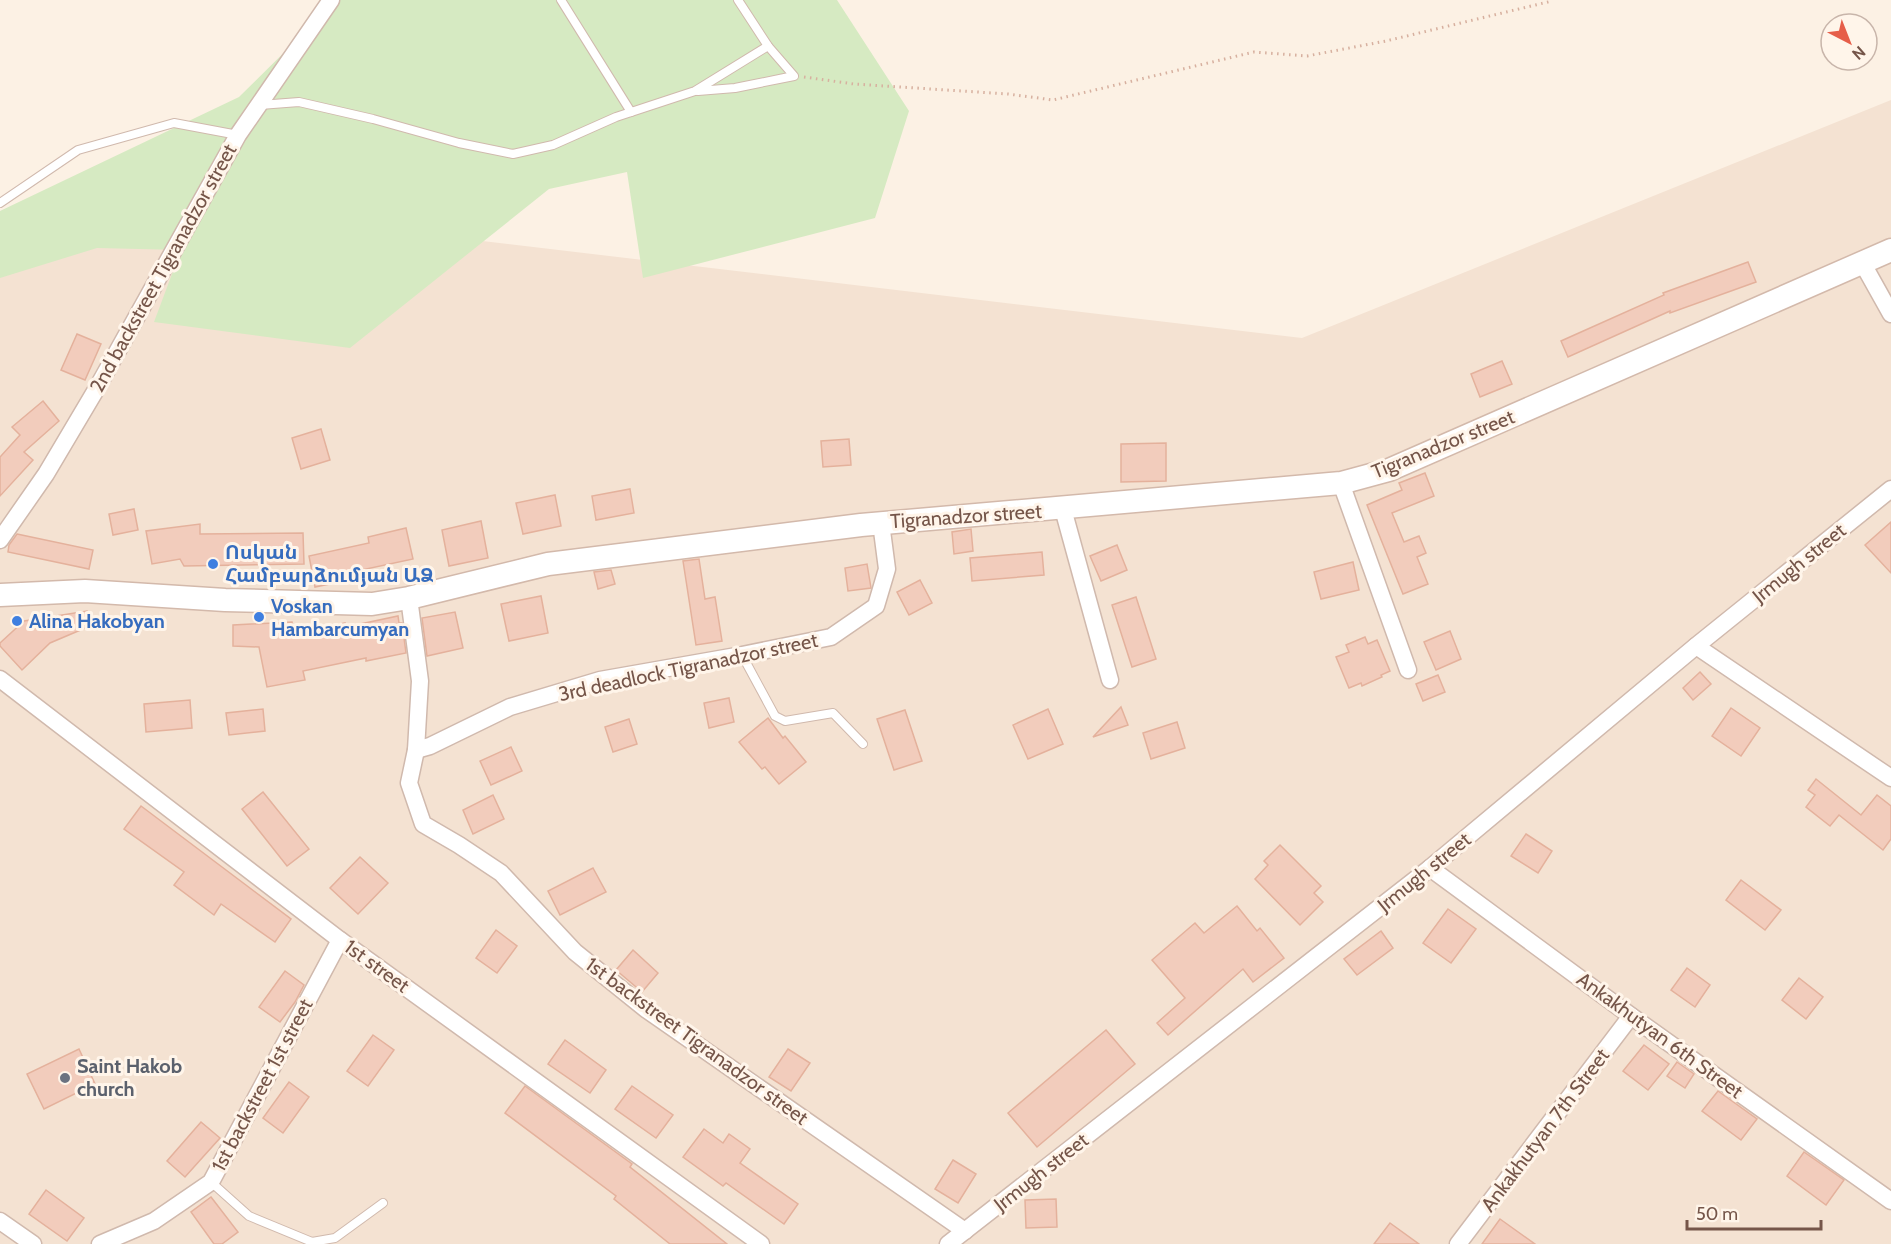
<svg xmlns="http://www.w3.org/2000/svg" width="1891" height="1244" font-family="Cabin,'Noto Sans Armenian',sans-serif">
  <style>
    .residential { fill: #f4e2d2 }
    .green { fill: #d6eac2 }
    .building { fill: #f2ccbc; stroke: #e4b19c; stroke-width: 1.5 }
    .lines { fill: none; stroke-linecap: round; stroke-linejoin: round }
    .lane-casing { stroke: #d0b9ad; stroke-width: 10 }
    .street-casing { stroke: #d0b9ad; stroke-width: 19 }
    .secondary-casing { stroke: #d3b9ab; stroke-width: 25 }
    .path { stroke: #d7b09f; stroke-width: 3; stroke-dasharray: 1.5 4.5; stroke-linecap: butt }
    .lane { stroke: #fff; stroke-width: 8 }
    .street { stroke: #fff; stroke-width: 16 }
    .secondary { stroke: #fff; stroke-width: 22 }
    .shop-dot { fill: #3f7fe0; stroke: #fff5ea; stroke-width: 2 }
    .worship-dot { fill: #6b7280; stroke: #fff5ea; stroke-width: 2 }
    .labels { text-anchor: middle; stroke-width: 6; stroke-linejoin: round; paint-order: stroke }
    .street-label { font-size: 20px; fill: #755549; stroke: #fff5ea }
    .shop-label { font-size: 20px; font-weight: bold; fill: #366cbe; stroke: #fff5ea; text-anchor: start }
    .worship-label { font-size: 20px; font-weight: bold; fill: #5b616d; stroke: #fff5ea; text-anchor: start }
  </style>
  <rect width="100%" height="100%" fill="#fcf1e4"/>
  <polygon class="residential" points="1891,100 1891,1244 0,1244 0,240 153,202 1302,338"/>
  <polygon class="green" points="337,0 837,0 909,111 875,218 643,278 627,172 549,189 350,348 154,322 181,250 97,248 0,278 0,211 239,97"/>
  <g class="building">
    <polygon points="1748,262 1756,282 1670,313 1670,311 1568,357 1561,341 1664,295 1663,293"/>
    <polygon points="77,334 101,344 85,380 61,370"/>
    <polygon points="1502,361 1512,384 1480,397 1471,374"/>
    <polygon points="43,401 59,421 24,452 33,460 0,496 0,457 20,435 12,427"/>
    <polygon points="321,429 330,460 301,469 292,438"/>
    <polygon points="849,439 851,465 823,467 821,441"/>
    <polygon points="1166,443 1166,481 1121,482 1121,444"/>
    <polygon points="1425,473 1434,496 1392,513 1404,542 1419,536 1426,553 1417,557 1428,584 1403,594 1367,505 1402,490 1399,483"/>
    <polygon points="630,489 634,513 596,520 592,496"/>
    <polygon points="555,495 561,526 523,534 516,503"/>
    <polygon points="134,509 138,530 113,535 109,514"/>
    <polygon points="481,521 488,558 449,566 442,530"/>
    <polygon points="1891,522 1891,573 1865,545"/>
    <polygon points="200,524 200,534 303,533 304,564 184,566 180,559 152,564 146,531"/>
    <polygon points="406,528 413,559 352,572 354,579 315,587 309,556 369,543 368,537"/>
    <polygon points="971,529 973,551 954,554 952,532"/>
    <polygon points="17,534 93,550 89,569 8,552 9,545"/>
    <polygon points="1117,545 1127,570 1101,581 1090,556"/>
    <polygon points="1042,552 1044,575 972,581 970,558"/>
    <polygon points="699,559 705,599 715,597 722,641 696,645 683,561"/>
    <polygon points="1353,562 1359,590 1321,599 1314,572"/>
    <polygon points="867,564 871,588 848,591 845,568"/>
    <polygon points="611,570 615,584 598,589 594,572"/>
    <polygon points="920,580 932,603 909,615 897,592"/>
    <polygon points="541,596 548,633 509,641 501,604"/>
    <polygon points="1136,597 1156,659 1132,667 1112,605"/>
    <polygon points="87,611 90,626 50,643 22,670 0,646 0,643 24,621"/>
    <polygon points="455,612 463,648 427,656 422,618"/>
    <polygon points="398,616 399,623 402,623 406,653 366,661 366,658 303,671 305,680 267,687 259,647 233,646 233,625 292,622 295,634 345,623 346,627"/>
    <polygon points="1450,631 1461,659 1436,670 1424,642"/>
    <polygon points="1365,637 1368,644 1377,640 1390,671 1381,675 1382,677 1362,686 1361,683 1349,688 1336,657 1349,652 1346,645"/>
    <polygon points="1700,672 1711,684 1693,700 1683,688"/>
    <polygon points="1438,675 1445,692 1423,701 1416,684"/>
    <polygon points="729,698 734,722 709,728 704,703"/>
    <polygon points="190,700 192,728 146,732 144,704"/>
    <polygon points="1121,707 1128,725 1093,737"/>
    <polygon points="1731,708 1760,728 1741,756 1712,736"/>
    <polygon points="263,709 265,731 229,735 226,713"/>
    <polygon points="1048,709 1063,744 1028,759 1013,725"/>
    <polygon points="905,710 922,761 894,770 877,719"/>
    <polygon points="768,718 783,738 785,736 806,762 779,784 765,767 762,769 739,742"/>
    <polygon points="629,719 637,744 613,752 605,727"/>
    <polygon points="1177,722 1185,748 1151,759 1143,733"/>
    <polygon points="511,747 522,771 491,785 480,761"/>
    <polygon points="1816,779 1861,815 1877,795 1891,806 1891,839 1883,850 1839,815 1830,826 1806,807 1815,795 1808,790"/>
    <polygon points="263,792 309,849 287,866 242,809"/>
    <polygon points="493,795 504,819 473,834 463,810"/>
    <polygon points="141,806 291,919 275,942 221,904 214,915 174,885 184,872 124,829"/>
    <polygon points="1526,834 1552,851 1538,873 1511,856"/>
    <polygon points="1280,845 1321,886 1314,893 1323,902 1300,925 1255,879 1268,865 1264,861"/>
    <polygon points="360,857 388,883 358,914 330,888"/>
    <polygon points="593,868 606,892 560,915 548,891"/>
    <polygon points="1741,880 1781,910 1765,930 1726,900"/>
    <polygon points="1237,906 1257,931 1260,928 1284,958 1253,982 1243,969 1168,1035 1157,1023 1185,998 1152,960 1195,923 1204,933"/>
    <polygon points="1448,909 1476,929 1451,963 1423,943"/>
    <polygon points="496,930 517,946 497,973 476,958"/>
    <polygon points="1381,931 1393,948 1357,975 1344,959"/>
    <polygon points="633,950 658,973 642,992 616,970"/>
    <polygon points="1687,968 1710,985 1695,1007 1671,990"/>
    <polygon points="285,971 304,985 295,1002 280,1022 259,1007"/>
    <polygon points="1799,978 1823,997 1806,1019 1782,1000"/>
    <polygon points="1106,1030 1135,1064 1037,1147 1008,1113"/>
    <polygon points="373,1035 394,1050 368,1086 347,1071"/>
    <polygon points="565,1040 606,1070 590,1093 548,1064"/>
    <polygon points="1644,1045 1669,1064 1648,1090 1623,1071"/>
    <polygon points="79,1049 95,1084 44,1109 27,1074"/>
    <polygon points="788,1049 810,1063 791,1091 769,1077"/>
    <polygon points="1677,1062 1694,1074 1685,1088 1667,1076"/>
    <polygon points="289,1082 309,1097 283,1133 263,1118"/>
    <polygon points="525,1086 632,1164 630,1167 727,1244 670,1244 614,1199 616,1196 505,1113"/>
    <polygon points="632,1086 673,1115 656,1138 615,1109"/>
    <polygon points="1718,1091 1757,1119 1741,1140 1702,1111"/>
    <polygon points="201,1122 220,1138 185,1177 167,1161"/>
    <polygon points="704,1129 723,1143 729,1134 750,1149 740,1163 798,1204 784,1224 726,1183 723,1186 683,1157"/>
    <polygon points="1804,1152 1844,1180 1826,1205 1787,1176"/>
    <polygon points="953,1160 976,1174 958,1203 935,1189"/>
    <polygon points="46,1190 84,1218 67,1241 29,1214"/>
    <polygon points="211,1197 238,1232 222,1244 214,1244 191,1212"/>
    <polygon points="1056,1199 1057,1227 1026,1228 1025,1200"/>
    <polygon points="1500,1219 1535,1244 1482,1244"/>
    <polygon points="1390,1223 1419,1244 1374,1244"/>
  </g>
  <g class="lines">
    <defs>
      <g id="lane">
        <polyline points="561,0 631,112"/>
        <polyline points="698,91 735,88 794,76 768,46 738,0"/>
        <polyline points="260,105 299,102 373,119 459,143 513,154 553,145 616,117 695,91 768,46"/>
        <polyline points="0,203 78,150 174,123 238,135"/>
        <polyline points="742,655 775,716 785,721 833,713 863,744"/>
        <polyline points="211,1182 249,1216 312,1242 335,1238 383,1203"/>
      </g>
      <g id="street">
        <polyline points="1863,264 1891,314"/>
        <polyline points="1341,483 1408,670"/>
        <polyline points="1063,509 1110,680"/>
        <polyline points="0,540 46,474 97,388 238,135 331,0"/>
        <polyline points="409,598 420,681 416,750 409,783 423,824 459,845 501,873 575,952 647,1010 965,1231"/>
        <polyline points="1696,646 1891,778"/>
        <polyline points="0,679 340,940 761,1244"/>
        <polyline points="416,750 430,746 510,707 600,680 742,655 831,637 876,606 887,569 881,523"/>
        <polyline points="1430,868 1631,1016 1891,1201"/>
        <polyline points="0,1221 33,1244"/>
        <polyline points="100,1244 154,1221 211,1182 340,940"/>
        <polyline points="948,1244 1430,868 1696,646 1891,489"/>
        <polyline points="1458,1244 1631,1016"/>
      </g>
      <polyline id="secondary" points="0,595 85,591 225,600 372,604 409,598 548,564 861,525 1341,483 1389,470 1891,250"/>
    </defs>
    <use href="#lane" class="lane-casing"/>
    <use href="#street" class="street-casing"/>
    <use href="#secondary" class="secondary-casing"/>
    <polyline class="path" points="804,77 854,84 1008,94 1053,100 1254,52 1307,56 1386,41 1552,1"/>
    <use href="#lane" class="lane"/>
    <use href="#street" class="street"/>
    <use href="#secondary" class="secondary"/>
  </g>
  <g class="shop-dot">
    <circle cx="213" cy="564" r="6"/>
    <circle cx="259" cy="617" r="6"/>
    <circle cx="17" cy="621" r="6"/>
  </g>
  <circle class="worship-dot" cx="65" cy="1078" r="6"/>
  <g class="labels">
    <g class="street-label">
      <text transform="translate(163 268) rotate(-61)" y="7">2nd backstreet Tigranadzor street</text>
      <text transform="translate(1443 444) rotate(-22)" y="7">Tigranadzor street</text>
      <text transform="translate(966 516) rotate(-4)" y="7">Tigranadzor street</text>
      <text transform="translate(1799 563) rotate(-39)" y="7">Jrmugh street</text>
      <text transform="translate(688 667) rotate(-12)" y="7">3rd deadlock Tigranadzor street</text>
      <text transform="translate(1424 872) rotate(-39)" y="7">Jrmugh street</text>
      <text transform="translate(377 966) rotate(36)" y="7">1st street</text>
      <text transform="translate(1660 1035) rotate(36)" y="7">Ankakhutyan 6th Street</text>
      <text transform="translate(697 1041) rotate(36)" y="7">1st backstreet Tigranadzor street</text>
      <text transform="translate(262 1085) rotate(-62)" y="7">1st backstreet 1st street</text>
      <text transform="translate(1545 1130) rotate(-53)" y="7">Ankakhutyan 7th Street</text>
      <text transform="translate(1041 1172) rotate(-38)" y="7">Jrmugh street</text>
    </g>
    <g class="shop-label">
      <text x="225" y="559">Ոսկան<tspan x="225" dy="23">Համբարձումյան ԱՁ</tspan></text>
      <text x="271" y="613">Voskan<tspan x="271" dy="23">Hambarcumyan</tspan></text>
      <text x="29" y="628">Alina Hakobyan</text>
    </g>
    <g class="worship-label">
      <text x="77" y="1073">Saint Hakob<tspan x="77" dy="23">church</tspan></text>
    </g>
  </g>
  <g transform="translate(1849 42) rotate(138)"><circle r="28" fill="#fff5ea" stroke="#c8b5aa" stroke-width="1.5"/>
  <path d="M0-4.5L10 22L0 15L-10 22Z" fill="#e65e49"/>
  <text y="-9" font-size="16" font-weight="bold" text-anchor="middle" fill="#755549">N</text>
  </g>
  <path d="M1687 1220v9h134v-9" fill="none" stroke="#755549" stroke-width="3"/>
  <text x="1696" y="1220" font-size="18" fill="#755549" stroke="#fff5ea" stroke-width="4.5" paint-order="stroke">50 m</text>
</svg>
